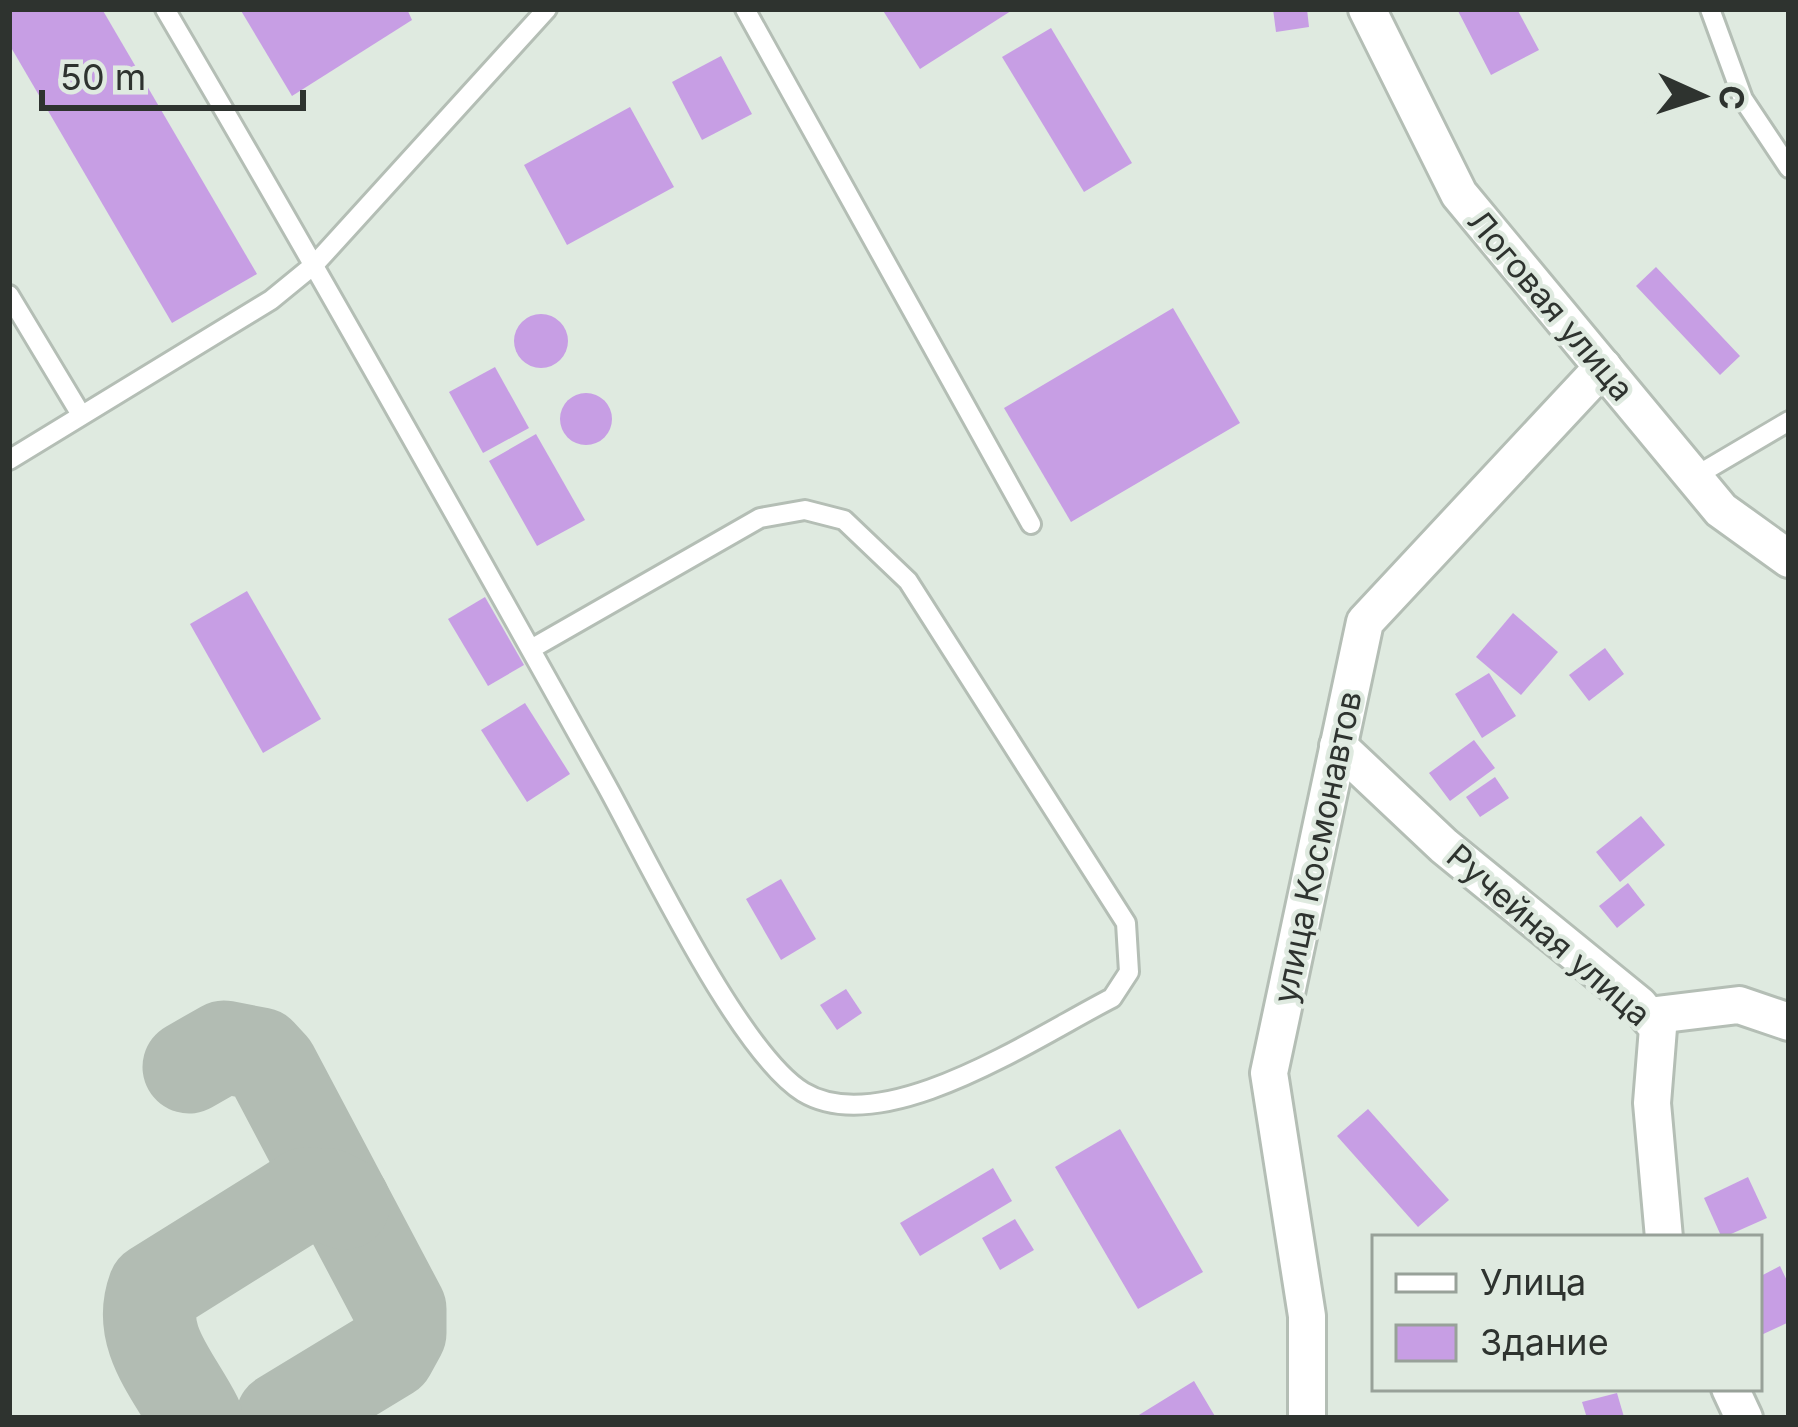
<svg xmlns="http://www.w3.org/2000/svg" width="1798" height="1427" font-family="Inter,sans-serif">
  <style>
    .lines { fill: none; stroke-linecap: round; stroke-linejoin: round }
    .taxiway { stroke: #b2bcb3; stroke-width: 93 }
    .building { fill: #c79ee4 }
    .lane-casing { stroke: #b4beb5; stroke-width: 24 }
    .street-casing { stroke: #b4beb5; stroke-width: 42 }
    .lane { stroke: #fff; stroke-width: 18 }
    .street { stroke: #fff; stroke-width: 36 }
    .labels { text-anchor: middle; stroke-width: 9; stroke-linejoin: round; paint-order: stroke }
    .street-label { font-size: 33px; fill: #2e332f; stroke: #dfeae0 }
  </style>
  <rect width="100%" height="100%" fill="#dfeae0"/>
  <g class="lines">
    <g class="taxiway">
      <polyline points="189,1067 224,1047 260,1054 272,1067 400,1309 400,1333 389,1353 282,1418"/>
      <path d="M 196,1418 C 175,1376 136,1338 154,1289 L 306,1194 L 328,1195 L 344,1203"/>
    </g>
  </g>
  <g class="building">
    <polygon points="9,9 102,9 257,274 172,323 9,44"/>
    <polygon points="240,9 407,9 412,20 292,96"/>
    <polygon points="882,9 1014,9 920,69"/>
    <polygon points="1273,9 1307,9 1309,27 1276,32"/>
    <polygon points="1457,9 1517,9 1539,50 1491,75"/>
    <polygon points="1051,28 1132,163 1084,192 1002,57"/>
    <polygon points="721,56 752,114 702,140 672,82"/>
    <polygon points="630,107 674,187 567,245 524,165"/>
    <polygon points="1656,267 1740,356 1720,375 1636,286"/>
    <polygon points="1173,308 1240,423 1071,522 1004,408"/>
    <circle cx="541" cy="341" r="27"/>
    <polygon points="495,367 529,428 483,453 449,392"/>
    <circle cx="586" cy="419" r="26"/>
    <polygon points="536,434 585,520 537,546 489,461"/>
    <polygon points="247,591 321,719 263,753 190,624"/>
    <polygon points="485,597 524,665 488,686 448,619"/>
    <polygon points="1513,613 1558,652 1521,695 1476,657"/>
    <polygon points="1605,648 1624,674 1589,701 1569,675"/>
    <polygon points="1489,673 1516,716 1482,738 1455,694"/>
    <polygon points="525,703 570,774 527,802 481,730"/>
    <polygon points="1474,740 1495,768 1450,801 1429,773"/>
    <polygon points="1495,777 1509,798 1480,817 1466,797"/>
    <polygon points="1641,816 1665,845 1620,882 1596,852"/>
    <polygon points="781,879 816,939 781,960 746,899"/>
    <polygon points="1628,883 1645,905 1617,928 1599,906"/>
    <polygon points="846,989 862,1013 837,1030 820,1005"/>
    <polygon points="1368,1109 1449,1200 1418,1227 1337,1136"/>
    <polygon points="1120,1129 1203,1272 1138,1309 1055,1167"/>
    <polygon points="993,1168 1012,1201 920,1256 900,1223"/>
    <polygon points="1748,1177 1767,1218 1722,1238 1704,1198"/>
    <polygon points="1015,1219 1034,1250 1000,1270 982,1238"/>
    <polygon points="1780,1266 1789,1285 1789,1322 1759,1336 1759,1277"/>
    <polygon points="1194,1381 1216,1418 1134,1418"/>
    <polygon points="1617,1393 1624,1417 1587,1418 1582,1402"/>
  </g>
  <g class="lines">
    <defs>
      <g id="lane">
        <path d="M 165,9 C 315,264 460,522 604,781 C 645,854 738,1052 803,1092 C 884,1141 1037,1036 1112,998 L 1129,972 L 1126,923 L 908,581 L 844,520 L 805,510 L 760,518 L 531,649"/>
        <polyline points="745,9 1031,524"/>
        <polyline points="1710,9 1743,99 1789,168"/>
        <polyline points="9,295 80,413"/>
        <polyline points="9,460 271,300 315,264 547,9"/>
        <polyline points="1694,477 1789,421"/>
      </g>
      <g id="street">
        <polyline points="1367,9 1459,194 1721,510 1789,559"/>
        <polyline points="1338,746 1444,846 1639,1005 1658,1028 1652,1103 1664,1238"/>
        <polyline points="1648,1016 1739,1005 1789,1022"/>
        <polyline points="1730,1388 1744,1418"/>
        <polyline points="1307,1418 1307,1316 1269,1073 1365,622 1603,367"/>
      </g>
    </defs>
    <use href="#lane" class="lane-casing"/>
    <use href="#street" class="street-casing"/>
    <use href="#lane" class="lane"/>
    <use href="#street" class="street"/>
  </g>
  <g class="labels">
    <g class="street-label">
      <text transform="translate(1551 305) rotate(50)" y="12">Логовая улица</text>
      <text transform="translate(1317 847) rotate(-78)" y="12">улица Космонавтов</text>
      <text transform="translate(1549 935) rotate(41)" y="12">Ручейная улица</text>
    </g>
  </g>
  <rect width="1798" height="1427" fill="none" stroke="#2e332f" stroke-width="24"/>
  <rect x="1372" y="1235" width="390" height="156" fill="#dfeae0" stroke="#98a199" stroke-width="3"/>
  <rect x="1396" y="1274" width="60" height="18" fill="#ffffff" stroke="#98a199" stroke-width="3"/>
  <text x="1480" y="1295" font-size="36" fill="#2e332f">Улица</text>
  <rect x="1396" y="1325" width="60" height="36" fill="#c79ee4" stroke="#98a199" stroke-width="3"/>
  <text x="1480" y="1355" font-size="36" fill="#2e332f">Здание</text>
  <g transform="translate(1702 96) rotate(93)" stroke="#dfeae0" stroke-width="9" paint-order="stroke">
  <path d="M0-9L21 45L0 30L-21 45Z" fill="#2e332f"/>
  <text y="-18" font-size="33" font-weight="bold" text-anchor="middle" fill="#2e332f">С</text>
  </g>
  <path d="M42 90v18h261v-18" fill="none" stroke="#2e332f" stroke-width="6"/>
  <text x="60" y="90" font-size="36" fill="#2e332f" stroke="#dfeae0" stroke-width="9" paint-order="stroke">50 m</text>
</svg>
